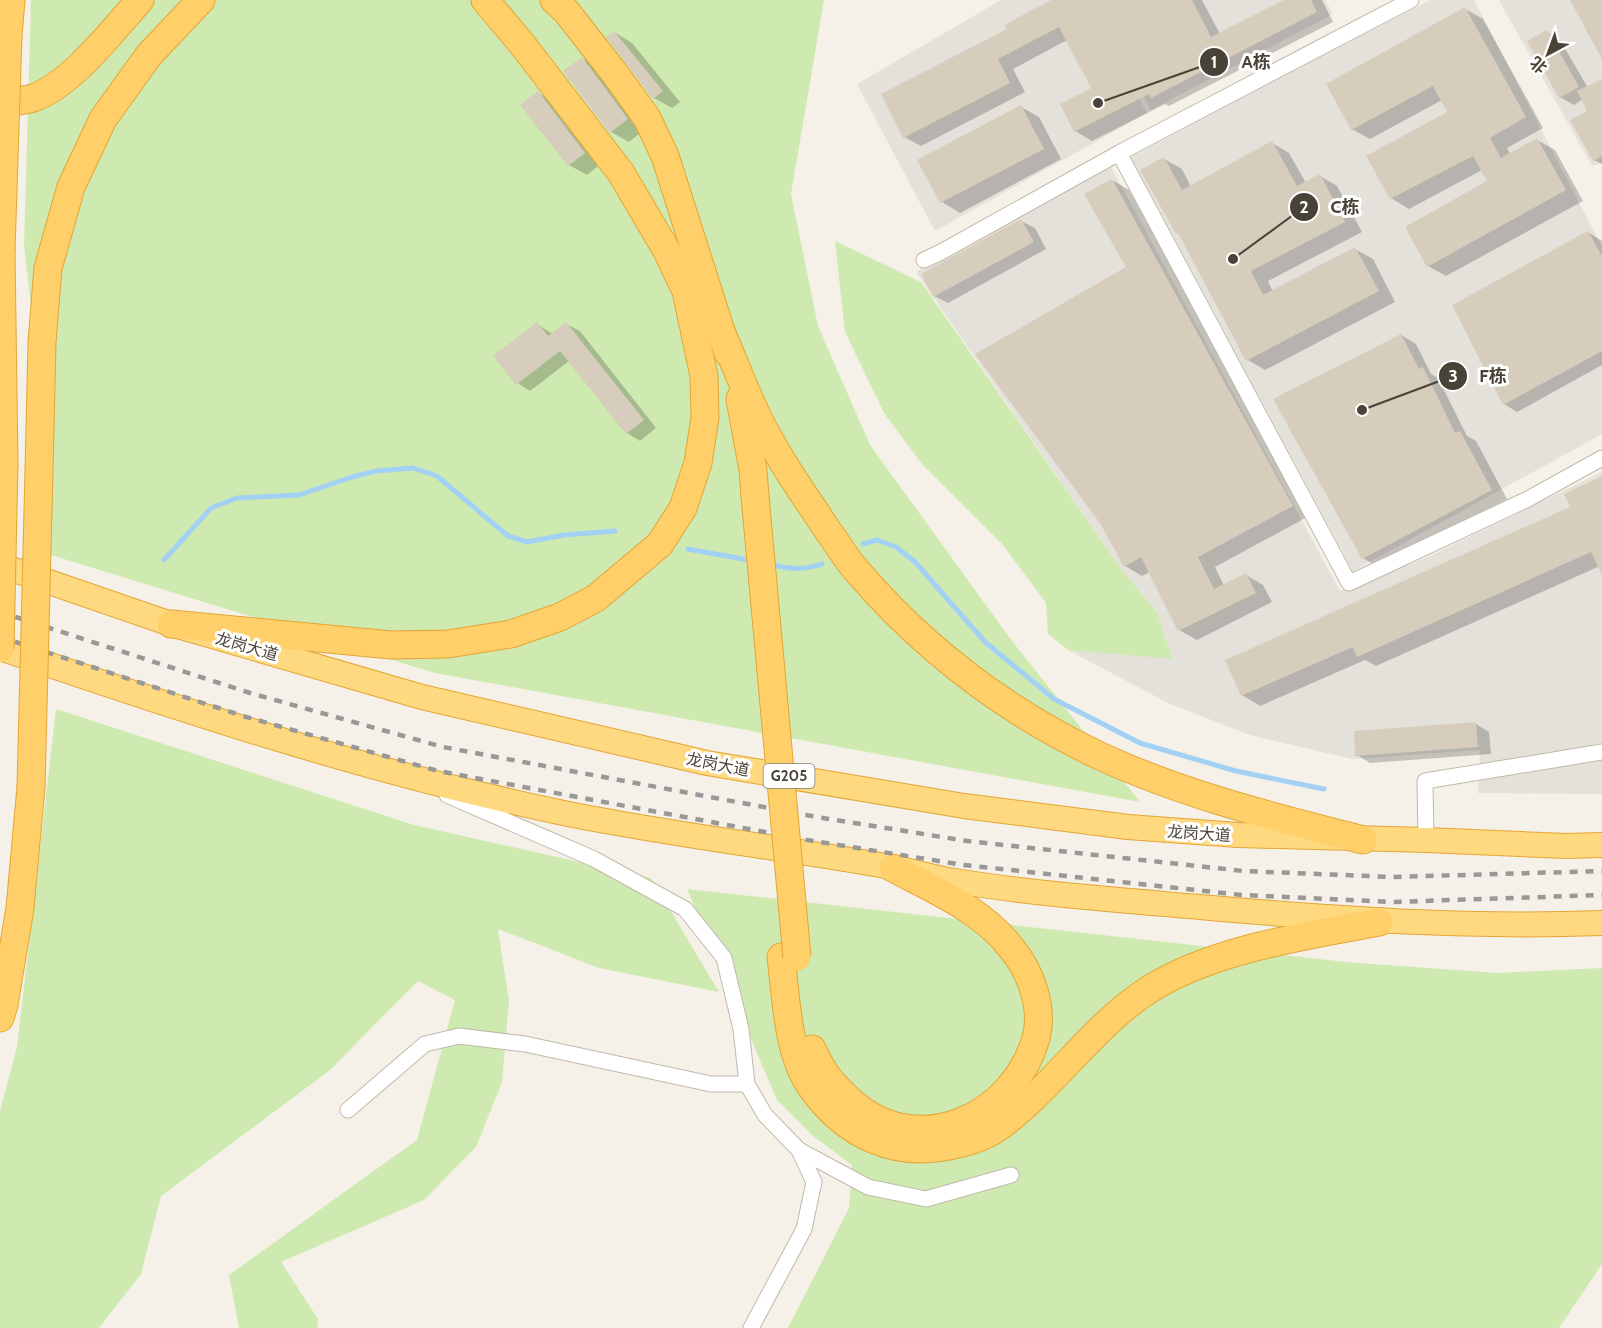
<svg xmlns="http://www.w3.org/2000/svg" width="1602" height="1328" font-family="Cabin,'Noto Sans SC',sans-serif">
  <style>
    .industrial { fill: #e4e0da }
    .green { fill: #cfeab0 }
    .shadow { fill: #0003 }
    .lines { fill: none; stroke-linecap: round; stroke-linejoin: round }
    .stream { stroke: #a3d1f3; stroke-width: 5 }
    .building { fill: #d7cdbd }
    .minor-casing { stroke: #c1b9aa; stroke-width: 17 }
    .trunk-casing { stroke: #e4a534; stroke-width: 26 }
    .motorway-casing { stroke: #e4a534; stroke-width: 29 }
    .minor { stroke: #fff; stroke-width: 15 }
    .trunk { stroke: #ffd980; stroke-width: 24 }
    .motorway { stroke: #ffcf69; stroke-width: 27 }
    .rail { stroke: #989898; stroke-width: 4.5; stroke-dasharray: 8 8; stroke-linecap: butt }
    .motorway-bridge-casing { stroke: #e4a534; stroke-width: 29; stroke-linecap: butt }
    .motorway-bridge { stroke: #ffcf69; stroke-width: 27 }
    .labels { text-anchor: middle; stroke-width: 6; stroke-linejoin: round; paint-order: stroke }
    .shield { fill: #fff; stroke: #807b73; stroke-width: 1.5 }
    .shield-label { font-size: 15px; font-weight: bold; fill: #494237 }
    .street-label { font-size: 16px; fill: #494237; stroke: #fff }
    .leader { fill: none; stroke: #494237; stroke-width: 2 }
    .callout-dot { fill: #494237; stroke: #fff; stroke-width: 2 }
    .mark-label { font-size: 18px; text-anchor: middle; font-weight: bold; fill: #fff }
    .callout-label { font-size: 18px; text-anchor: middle; font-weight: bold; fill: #494237; stroke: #fff; stroke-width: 6; stroke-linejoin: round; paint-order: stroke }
  </style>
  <rect width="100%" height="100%" fill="#f5f1e9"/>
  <g class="industrial">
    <polygon points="1001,0 1085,0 1147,113 935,231 857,84"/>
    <polygon points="1092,0 1325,0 1333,14 1151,110"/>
    <polygon points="1430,0 1474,0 1602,247 1602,434 1353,571 1131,157"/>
    <polygon points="1499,0 1602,0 1602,163 1592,166"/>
    <polygon points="1111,167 1340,591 1426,558 1602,472 1602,794 1478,793 1480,750 1352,759 1250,735 1168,703 1068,650 1173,658 1157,612 1122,570 916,272"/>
  </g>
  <g class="green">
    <polygon points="31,0 824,0 791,194 818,326 870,445 1012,641 1140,802 435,673 51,555 52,482 24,246"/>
    <polygon points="835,241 921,282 1122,570 1157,612 1173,659 1068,650 1048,634 1046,603 1003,545 922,464 884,413 845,332"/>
    <polygon points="56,709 414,825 651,878 719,992 599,968 498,929 509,1001 502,1082 476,1147 424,1200 281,1262 318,1319 317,1328 239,1328 229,1275 417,1140 455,1000 418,981 329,1071 161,1196 141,1274 99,1328 0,1328 0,1111 17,1047"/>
    <polygon points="687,889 1346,962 1497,973 1602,968 1602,1264 1559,1328 788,1328 849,1208 852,1165 813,1136 777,1100"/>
  </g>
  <g class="shadow">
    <polygon points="1054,0 1202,0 1220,34 1287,0 1322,0 1333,22 1169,106 1165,104 1092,141 1075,131 1062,105 1093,89 1067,40 1013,69 1025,92 921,146 904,137 1009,30"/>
    <polygon points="1465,9 1483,19 1543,128 1507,148 1510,154 1537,140 1555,150 1583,201 1446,276 1428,266 1489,182 1482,170 1409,209 1391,198 1449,112 1442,100 1370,139 1352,129"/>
    <polygon points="614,32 632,43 680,102 672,108 654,98"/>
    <polygon points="1547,32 1560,40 1588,88 1602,81 1602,164 1594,160 1589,111 1583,99 1574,105 1560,97"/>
    <polygon points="582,58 600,69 645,129 629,142 611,132"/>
    <polygon points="538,93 556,103 602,163 587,175 569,165"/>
    <polygon points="1021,107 1039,117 1061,159 960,213 942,202 919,161"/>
    <polygon points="1272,143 1289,153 1306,183 1320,176 1337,186 1362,232 1268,281 1273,292 1355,249 1373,259 1395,302 1265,370 1248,360 1182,236 1177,233 1164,159 1182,169 1191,187"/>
    <polygon points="1112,180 1129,190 1309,516 1215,567 1224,586 1246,575 1263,585 1272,602 1197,640 1179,630 1150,572 1142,576 1125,566 1128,268"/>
    <polygon points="1021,221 1035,228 1046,249 948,303 934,296"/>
    <polygon points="1588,232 1602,241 1602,365 1517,412 1504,404"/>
    <polygon points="537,324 553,334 566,324 580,331 656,428 640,441 627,433 569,361 530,391 517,383"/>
    <polygon points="1401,335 1416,344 1431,374 1438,378 1467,436 1476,441 1507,499 1378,567 1363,558"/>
    <polygon points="1602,478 1602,569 1600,566 1376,666 1365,660 1260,706 1242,695 1572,508"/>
    <polygon points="1476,724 1489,732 1491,754 1370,763 1357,755"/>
  </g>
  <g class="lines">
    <g class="stream">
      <polyline points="863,544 877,540 896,547 915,562 985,642 1054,699 1140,743 1236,771 1324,789"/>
      <polyline points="688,549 754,561"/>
      <polyline points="164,560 211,508 237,498 299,495 352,477 376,471 413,468 437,476 508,536 527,542 564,535 615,531"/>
      <path d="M 769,564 C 790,569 801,571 822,564"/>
    </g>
  </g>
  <g class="building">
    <polygon points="1051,0 1192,0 1211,37 1284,0 1311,0 1317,12 1151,98 1149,94 1074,132 1060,104 1091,88 1059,27 998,59 1010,83 903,138 881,94 1007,29 1004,25"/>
    <polygon points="1570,0 1602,0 1602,59"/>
    <polygon points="1465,7 1526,117 1490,138 1501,158 1537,138 1566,190 1427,267 1405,227 1487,181 1473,156 1390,199 1366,156 1447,112 1433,86 1351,130 1326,84"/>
    <polygon points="1547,30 1579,87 1559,98 1527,41"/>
    <polygon points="614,31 663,91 653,99 606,37"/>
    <polygon points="582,57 628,119 610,133 563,71"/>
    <polygon points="1602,79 1602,156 1593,161 1570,120 1587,111 1577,91"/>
    <polygon points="538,91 585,153 568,166 520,105"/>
    <polygon points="1021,105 1044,149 940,203 917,160"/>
    <polygon points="1272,141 1297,186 1320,174 1345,222 1251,271 1263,295 1355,247 1379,291 1246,361 1178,233 1176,234 1140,170 1164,157 1182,190"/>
    <polygon points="1112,179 1293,506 1198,557 1214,589 1246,573 1256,593 1178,631 1141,557 1124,567 1100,523 975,354 1126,267 1084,194"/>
    <polygon points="1021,219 1034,242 933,297 921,274"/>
    <polygon points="1588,231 1602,256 1602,351 1503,405 1452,305"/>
    <polygon points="537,322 548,336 566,322 644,420 626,434 560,351 516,385 493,356"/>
    <polygon points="1401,334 1419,369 1423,367 1455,433 1460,431 1492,490 1362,559 1273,399"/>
    <polygon points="1602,476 1602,575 1591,552 1357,657 1353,647 1241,696 1225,660 1570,507 1564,494"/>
    <polygon points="1476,722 1478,747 1355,756 1354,731"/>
  </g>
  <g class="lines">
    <defs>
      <g id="minor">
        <polyline points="1119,153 1349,583 1528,499 1602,458"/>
        <polyline points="924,260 941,252 1119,153 1411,0"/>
        <polyline points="447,795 594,859 685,909 724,958 741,1029 747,1084 765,1115 799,1150 814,1182 804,1229 751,1328"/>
        <polyline points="1426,840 1425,781 1602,752"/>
        <polyline points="348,1110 425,1044 459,1036 525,1044 711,1084 747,1084"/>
        <polyline points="799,1150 868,1187 926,1199 1011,1175"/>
      </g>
      <g id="trunk">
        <polyline points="0,565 171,624 422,697 707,763 964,806 1128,827 1238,835 1426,840 1567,846 1602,845"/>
        <path d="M 0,648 C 184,711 369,772 559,812 C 669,835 781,847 891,867 C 913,871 934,878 955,881 C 1036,894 1119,900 1200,907 C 1334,919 1468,928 1602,923"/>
      </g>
      <g id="motorway">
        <polyline points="554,0 566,11 616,75 647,118 665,156 728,353"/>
        <polyline points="8,36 11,0"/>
        <path d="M 0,104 C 10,102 23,101 33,98 C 71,85 113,30 140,0"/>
        <polyline points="1,251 4,464"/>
        <path d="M 723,336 C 739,373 753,413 774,447 C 790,476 810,503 828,531 C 838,544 846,559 857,571 C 924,649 1007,712 1100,756 C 1184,795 1274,817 1363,840"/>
        <polyline points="740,399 753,470 755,496"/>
        <polyline points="39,471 42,342 48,268 71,187 103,119 149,55 201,0"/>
        <polyline points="171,624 391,645 448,644 511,634 560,617 596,598 660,544 683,508 698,463 705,418 704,376 686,291 667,251 621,173 522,44 485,0"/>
        <path d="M 781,957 C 786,996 787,1050 809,1084 C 844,1136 897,1160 958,1144 C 972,1141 987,1136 999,1127 C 1054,1087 1092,1026 1150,989 C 1213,949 1305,936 1379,922"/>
        <polyline points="0,1018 4,1005 20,908 31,787"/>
        <path d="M 812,1049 C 816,1057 820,1066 825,1073 C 832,1084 843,1094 853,1103 C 919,1160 1013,1118 1036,1038 C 1044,1008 1031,972 1012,949 C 983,910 934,890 893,868"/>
      </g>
    </defs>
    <use href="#minor" class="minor-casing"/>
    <use href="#trunk" class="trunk-casing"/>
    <use href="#motorway" class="motorway-casing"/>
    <use href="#minor" class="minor"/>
    <use href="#trunk" class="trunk"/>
    <use href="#motorway" class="motorway"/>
    <g class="rail">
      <polyline points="0,612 250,693 443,747 817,817 967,841 1243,871 1393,877 1602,871"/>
      <polyline points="0,637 243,716 438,771 813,841 964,865 1242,895 1392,902 1602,895"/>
    </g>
    <defs>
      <g id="motorway-bridge">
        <polyline points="1,251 8,36"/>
        <polyline points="755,496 797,957"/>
        <polyline points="0,649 4,464"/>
        <polyline points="31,787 39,471"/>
      </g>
    </defs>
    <use href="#motorway-bridge" class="motorway-bridge-casing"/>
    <use href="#motorway-bridge" class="motorway-bridge"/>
  </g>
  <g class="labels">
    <rect class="shield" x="763.5" y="764" width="51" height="24" rx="4.5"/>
    <g class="shield-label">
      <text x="789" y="781">G205</text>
    </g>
    <g class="street-label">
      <text transform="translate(247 646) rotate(16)" y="6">龙岗大道</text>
      <text transform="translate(718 764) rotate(11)" y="6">龙岗大道</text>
      <text transform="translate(1199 833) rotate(4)" y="6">龙岗大道</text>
    </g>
  </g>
  <path class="leader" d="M1098 103L1214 62M1233 259L1304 207M1362 410L1453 376"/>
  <g class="callout-dot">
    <circle cx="1098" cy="103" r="6"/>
    <circle cx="1233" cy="259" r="6"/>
    <circle cx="1362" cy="410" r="6"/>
    <circle cx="1214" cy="62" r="15"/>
    <circle cx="1304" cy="207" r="15"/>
    <circle cx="1453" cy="376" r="15"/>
  </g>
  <g class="mark-label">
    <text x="1214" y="68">1</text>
    <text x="1304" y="213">2</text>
    <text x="1453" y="382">3</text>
  </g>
  <g class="callout-label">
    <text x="1256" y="68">A栋</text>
    <text x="1345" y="213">C栋</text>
    <text x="1493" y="382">F栋</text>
  </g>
  <g transform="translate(1548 54) rotate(221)" stroke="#ffffff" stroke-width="4.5" paint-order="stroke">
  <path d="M0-4.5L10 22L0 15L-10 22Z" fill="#494237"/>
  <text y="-9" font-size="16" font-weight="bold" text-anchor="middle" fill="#494237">北</text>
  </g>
</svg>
